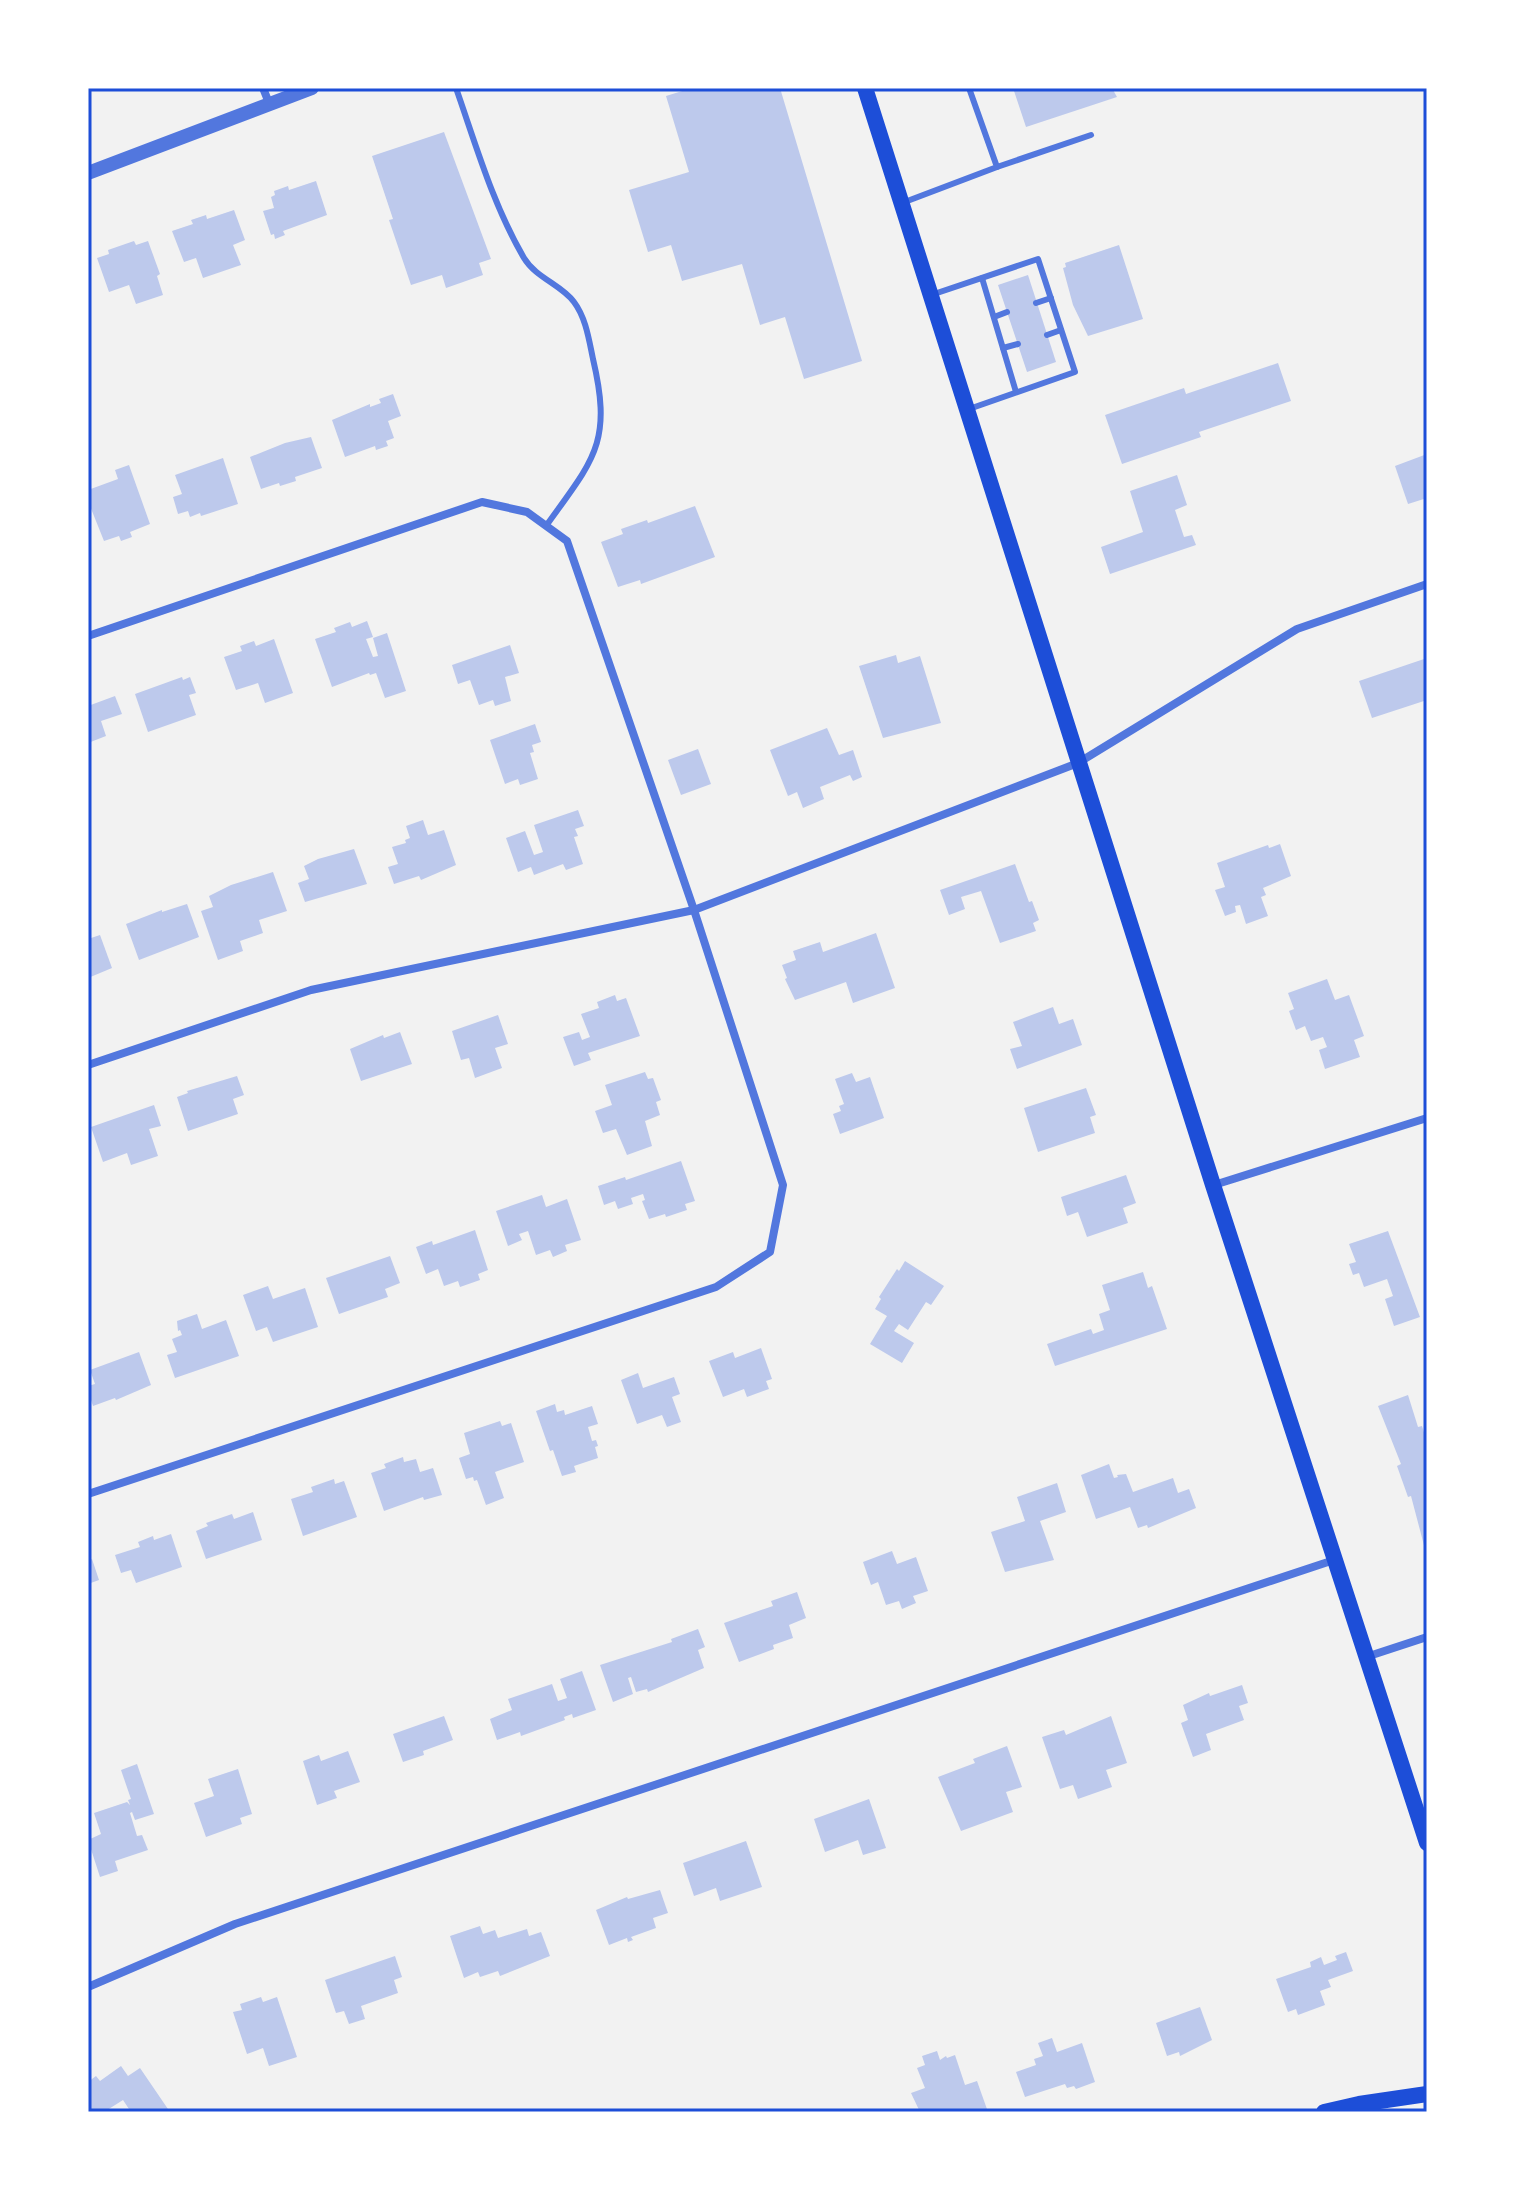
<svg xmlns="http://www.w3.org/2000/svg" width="1515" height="2200" font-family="Helvetica,sans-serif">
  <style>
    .building { fill: #bdc9ec }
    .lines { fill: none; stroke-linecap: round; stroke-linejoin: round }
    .service { stroke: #5277de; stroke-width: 6 }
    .minor { stroke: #5277de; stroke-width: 8 }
    .tertiary { stroke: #5277de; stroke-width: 14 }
    .secondary { stroke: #1d4ed8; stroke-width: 16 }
    .neatline { fill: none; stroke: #1d4ed8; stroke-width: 3 }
  </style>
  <rect width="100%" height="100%" fill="#f2f2f2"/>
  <g class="building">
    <polygon points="692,88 780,88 862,361 804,379 785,317 760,325 742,264 682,281 671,245 648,252 629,190 689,172 666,96"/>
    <polygon points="1013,88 1112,88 1117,97 1026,127"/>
    <polygon points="444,132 491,259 479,263 483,275 446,288 442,275 411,285 389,220 393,219 372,156"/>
    <polygon points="316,181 327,215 283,231 285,235 275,239 274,234 271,235 263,211 274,208 271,197 275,195 274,191 288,186 289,190"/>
    <polygon points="234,210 245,240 233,245 241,265 203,278 196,258 184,262 172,231 193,224 191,220 206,215 207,219"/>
    <polygon points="134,241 136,245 148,241 160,274 157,276 163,295 136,304 129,285 109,292 97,258 109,254 108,250"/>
    <polygon points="1119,245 1143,319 1088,336 1073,305 1063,268 1066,267 1065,263"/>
    <polygon points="1028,275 1056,362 1027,372 998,285"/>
    <polygon points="1278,363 1291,401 1199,432 1201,437 1122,464 1105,415 1184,388 1186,394"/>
    <polygon points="393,394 401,416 388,421 394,438 386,441 388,446 376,450 375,446 345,457 332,420 370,404 370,407 381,403 379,399"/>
    <polygon points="311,437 322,468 295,477 296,481 280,486 279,483 261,489 250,457 285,443"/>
    <polygon points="1427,454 1427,498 1408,504 1395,466"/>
    <polygon points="223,458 238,504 201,516 200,513 190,517 188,511 178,514 173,497 182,494 175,475"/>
    <polygon points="129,465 150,524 130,532 132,537 121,541 119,536 104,541 88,501 88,490 118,479 115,470"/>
    <polygon points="1177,475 1187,505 1175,510 1184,537 1192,535 1196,545 1110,574 1101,547 1143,532 1130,491"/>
    <polygon points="695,506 715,557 641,584 640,580 618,587 601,542 623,534 621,529 647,520 648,523"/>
    <polygon points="367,621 373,637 366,639 373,657 378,656 373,638 387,633 406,691 385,698 376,673 370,675 369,673 332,687 315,639 336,632 334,628 350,622 352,627"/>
    <polygon points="274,639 293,693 265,703 258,683 236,690 224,657 242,651 240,646 254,641 256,646"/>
    <polygon points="510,645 519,673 505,677 511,701 495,706 493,700 479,705 470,680 458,684 452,665"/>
    <polygon points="896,655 898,663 920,656 941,723 883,738 859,666"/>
    <polygon points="1427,658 1427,700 1372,718 1359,681"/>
    <polygon points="182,677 183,680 190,677 196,693 189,695 196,715 148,732 135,694"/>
    <polygon points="115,696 122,714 101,721 106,736 88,743 88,706"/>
    <polygon points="535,724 541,742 532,745 534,752 530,753 538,779 520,785 518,779 505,784 490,740"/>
    <polygon points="827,728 839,755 853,750 862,777 853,781 850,775 820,787 824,799 803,808 797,792 788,796 770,750"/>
    <polygon points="698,749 711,784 681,795 668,760"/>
    <polygon points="578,810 584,826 575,829 578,836 574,837 583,864 566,870 563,864 534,875 531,867 518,872 506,838 525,831 534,855 543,852 534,825"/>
    <polygon points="423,820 428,835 444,830 456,865 421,880 419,876 394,884 388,867 398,864 392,847 406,843 405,840 410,838 406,826"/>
    <polygon points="1280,844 1291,876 1263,888 1266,895 1261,897 1268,916 1246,924 1240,905 1235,906 1236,912 1225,916 1215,890 1225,887 1217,863 1268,845 1269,848"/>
    <polygon points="354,849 367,884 305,902 298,883 309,879 304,866 318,859"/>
    <polygon points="1015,864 1029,902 1032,901 1039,920 1033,923 1036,931 1000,943 981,891 961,897 965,909 949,915 940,890"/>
    <polygon points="273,872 287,911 259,920 263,933 240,941 243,951 218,960 201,911 213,907 209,896 231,885"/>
    <polygon points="187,904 199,937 139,960 126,924 162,910 162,912"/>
    <polygon points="876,933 895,988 853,1003 846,982 795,1000 785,979 787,978 782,965 796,960 793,951 820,942 823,952"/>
    <polygon points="100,935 112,968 88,978 88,939"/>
    <polygon points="1327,979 1335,1000 1349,995 1364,1036 1354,1040 1360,1057 1325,1069 1319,1050 1327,1047 1323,1037 1311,1041 1305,1026 1296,1030 1289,1011 1294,1009 1288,993"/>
    <polygon points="615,995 617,1001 626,998 640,1036 588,1053 591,1060 574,1066 563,1037 579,1032 582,1040 590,1037 581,1014 599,1008 597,1002"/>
    <polygon points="1053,1007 1059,1024 1073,1019 1082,1045 1017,1069 1010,1049 1022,1046 1013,1022"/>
    <polygon points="498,1015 508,1044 495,1048 502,1068 475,1078 469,1058 461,1060 452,1031"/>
    <polygon points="400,1032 412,1064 361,1081 350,1049 383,1035 384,1038"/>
    <polygon points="645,1072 648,1079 653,1078 661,1100 656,1102 660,1115 645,1121 652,1146 627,1155 616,1129 603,1133 595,1111 612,1105 605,1085"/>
    <polygon points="852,1073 856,1082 870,1077 884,1118 840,1134 833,1114 841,1111 839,1106 844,1104 835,1079"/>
    <polygon points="237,1076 244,1095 233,1099 238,1114 188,1131 177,1097 188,1093 187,1091"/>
    <polygon points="1086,1088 1096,1115 1090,1117 1095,1133 1038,1152 1024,1108"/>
    <polygon points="154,1105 161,1126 149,1129 158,1156 131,1165 127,1153 103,1162 91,1127"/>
    <polygon points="681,1161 695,1201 685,1204 687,1210 666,1217 665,1214 649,1219 642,1201 645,1200 643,1194 631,1198 633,1204 618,1209 615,1201 604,1205 598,1186 625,1177 626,1180"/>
    <polygon points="1126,1175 1136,1203 1123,1208 1128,1223 1087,1237 1078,1212 1067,1216 1061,1197"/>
    <polygon points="542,1195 546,1207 567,1199 581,1240 565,1245 567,1251 553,1257 550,1250 536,1255 528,1231 519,1234 522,1240 508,1246 496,1211"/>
    <polygon points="475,1230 488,1270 478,1274 480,1280 460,1287 458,1281 444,1286 438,1269 426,1274 416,1247 432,1241 433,1245"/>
    <polygon points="1388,1231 1420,1317 1394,1326 1385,1299 1393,1296 1387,1279 1364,1287 1359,1273 1353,1275 1349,1264 1356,1262 1349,1244"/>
    <polygon points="390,1256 400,1283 385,1289 388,1297 339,1314 326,1278"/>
    <polygon points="905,1261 944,1286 931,1305 926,1302 908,1330 899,1324 894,1331 914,1343 902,1363 870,1344 887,1316 875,1309 881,1299 879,1297 897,1269 899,1271"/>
    <polygon points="1143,1272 1148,1288 1152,1286 1167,1329 1055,1366 1047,1344 1091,1329 1093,1334 1104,1330 1099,1314 1110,1310 1102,1285"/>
    <polygon points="268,1286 273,1299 305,1288 318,1327 273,1342 267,1327 256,1331 243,1295"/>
    <polygon points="197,1314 202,1329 226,1320 239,1356 175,1378 167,1355 177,1352 172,1339 182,1335 180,1330 178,1331 177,1321"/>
    <polygon points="761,1348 772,1379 766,1381 769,1389 747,1397 744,1389 723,1397 709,1361 733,1352 735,1358"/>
    <polygon points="139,1352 151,1385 116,1400 115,1398 93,1406 88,1391 88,1386 95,1384 90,1370"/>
    <polygon points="638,1373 643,1388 674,1377 680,1394 672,1397 681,1422 667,1427 662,1415 637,1424 621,1380"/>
    <polygon points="1408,1395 1418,1427 1422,1426 1427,1442 1426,1553 1411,1496 1408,1497 1397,1466 1401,1464 1378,1406"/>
    <polygon points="555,1404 557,1412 564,1410 565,1415 592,1406 598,1424 588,1427 592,1441 596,1440 598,1446 595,1447 598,1458 574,1466 576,1472 562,1476 553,1450 550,1451 536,1411"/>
    <polygon points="500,1421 502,1426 511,1423 524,1462 495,1472 504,1498 486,1505 477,1480 474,1481 473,1477 466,1479 459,1458 470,1454 464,1433"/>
    <polygon points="403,1457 404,1462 416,1459 420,1472 433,1468 442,1495 424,1500 423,1497 384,1511 371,1473 386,1468 384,1464"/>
    <polygon points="1109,1464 1114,1478 1118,1477 1117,1475 1126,1474 1133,1492 1173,1478 1178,1493 1189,1489 1196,1508 1148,1528 1147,1525 1138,1528 1130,1507 1096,1519 1081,1475"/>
    <polygon points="334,1479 335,1484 344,1481 357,1517 303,1536 291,1499 313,1492 311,1487"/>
    <polygon points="1057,1483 1066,1512 1040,1521 1054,1560 1005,1572 991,1532 1025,1521 1017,1497"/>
    <polygon points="253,1512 262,1540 206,1559 196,1531 208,1526 206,1523 232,1514 234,1519"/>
    <polygon points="171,1534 182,1567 136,1583 131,1570 121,1573 115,1555 140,1547 138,1542 153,1536 154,1540"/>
    <polygon points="892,1551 897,1564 916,1557 928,1591 913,1596 916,1603 902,1609 899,1601 886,1605 878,1582 871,1585 863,1562"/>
    <polygon points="92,1559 99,1580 88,1584 88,1561"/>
    <polygon points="797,1592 806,1618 789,1625 793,1638 773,1645 774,1649 739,1662 724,1623 773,1606 771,1601"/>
    <polygon points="698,1629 705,1647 698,1650 704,1668 648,1692 647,1689 636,1692 631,1677 628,1678 633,1694 613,1702 600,1665 672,1642 671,1639"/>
    <polygon points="582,1671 596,1710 573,1718 572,1714 564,1717 565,1720 521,1736 520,1732 497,1740 490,1719 512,1710 508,1699 552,1684 558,1701 567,1698 560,1679"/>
    <polygon points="1242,1685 1248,1703 1239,1706 1244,1720 1206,1734 1211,1750 1193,1757 1181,1723 1188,1720 1183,1705 1209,1693 1210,1696"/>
    <polygon points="444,1716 453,1740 423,1751 424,1755 403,1762 393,1734"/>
    <polygon points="1111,1716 1127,1763 1106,1770 1112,1787 1078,1799 1073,1785 1060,1789 1042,1737 1064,1730 1066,1735"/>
    <polygon points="1007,1746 1022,1787 1006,1792 1013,1812 961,1831 938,1777 975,1763 973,1759"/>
    <polygon points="348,1751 360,1782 334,1791 337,1798 317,1805 303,1761 319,1755 321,1761"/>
    <polygon points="137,1764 154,1814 135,1820 132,1812 130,1813 137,1836 142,1835 148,1850 115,1861 118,1871 100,1877 88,1840 101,1834 94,1813 127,1802 130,1805 128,1800 131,1799 121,1770"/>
    <polygon points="238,1769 252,1814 240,1818 242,1824 206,1837 194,1803 214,1796 208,1779"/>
    <polygon points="869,1799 886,1848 863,1855 858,1840 825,1852 814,1819"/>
    <polygon points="746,1841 762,1887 720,1901 716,1888 694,1896 683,1863"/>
    <polygon points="660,1890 668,1913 653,1918 656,1928 631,1937 633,1940 628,1942 627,1938 609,1945 596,1910 627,1897 628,1899"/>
    <polygon points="480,1926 483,1934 495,1930 498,1938 527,1929 529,1936 541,1932 550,1956 500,1976 498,1971 480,1977 478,1972 464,1978 450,1936"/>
    <polygon points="1346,1952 1353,1971 1328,1980 1331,1987 1320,1991 1325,2005 1298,2015 1296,2009 1288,2012 1276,1979 1311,1967 1310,1962 1321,1957 1324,1965 1337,1960 1335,1956"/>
    <polygon points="395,1956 402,1977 394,1980 398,1993 361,2006 365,2019 349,2024 344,2011 336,2013 325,1980"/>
    <polygon points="261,1997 263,2002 277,1997 297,2057 269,2066 263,2048 247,2054 233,2012 242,2010 240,2004"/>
    <polygon points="1200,2007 1212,2040 1180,2056 1179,2052 1167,2056 1156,2023"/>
    <polygon points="1052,2038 1057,2052 1082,2043 1095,2082 1076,2089 1074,2086 1067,2088 1065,2084 1025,2097 1016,2072 1036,2065 1034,2059 1043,2056 1038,2043"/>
    <polygon points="937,2051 940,2060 946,2056 947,2058 955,2055 965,2085 977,2081 988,2112 920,2112 911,2093 925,2088 917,2068 925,2065 922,2056"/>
    <polygon points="121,2066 128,2076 140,2068 170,2112 131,2112 123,2100 104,2112 90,2112 88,2082 96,2076 100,2081"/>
  </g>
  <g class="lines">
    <g class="service">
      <path d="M 456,88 C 476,145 493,205 524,258 C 536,278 562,285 574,302 C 586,318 589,340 593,359 C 613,444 593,460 546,526"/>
      <polyline points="997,167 1091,135"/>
      <polyline points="902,203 997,167 969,88"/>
      <polyline points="982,278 1016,392"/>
      <polyline points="934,294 1038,259 1075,372 969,409"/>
      <polyline points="1036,303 1051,298"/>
      <polyline points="994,317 1007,312"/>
      <polyline points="1047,335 1061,330"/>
      <polyline points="1003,348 1018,344"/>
    </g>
    <g class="minor">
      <polyline points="263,88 269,103"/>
      <polyline points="88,636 482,502 527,512 567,541 694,910 783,1185 770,1252 716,1287 88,1494"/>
      <polyline points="88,1065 311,990 694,910 1078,763 1297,629 1427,584"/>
      <polyline points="1214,1185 1427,1118"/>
      <polyline points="1366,1657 1427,1637"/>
      <polyline points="88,1987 235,1924 1334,1560"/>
    </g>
    <polyline class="tertiary" points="88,173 312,88"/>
    <g class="secondary">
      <polyline points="865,88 1213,1185 1427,1843"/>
      <polyline points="1324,2112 1359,2104 1427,2094"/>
    </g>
  </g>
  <rect width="1515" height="2200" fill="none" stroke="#ffffff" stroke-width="180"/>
  <rect x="90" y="90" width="1335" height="2020" class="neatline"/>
</svg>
